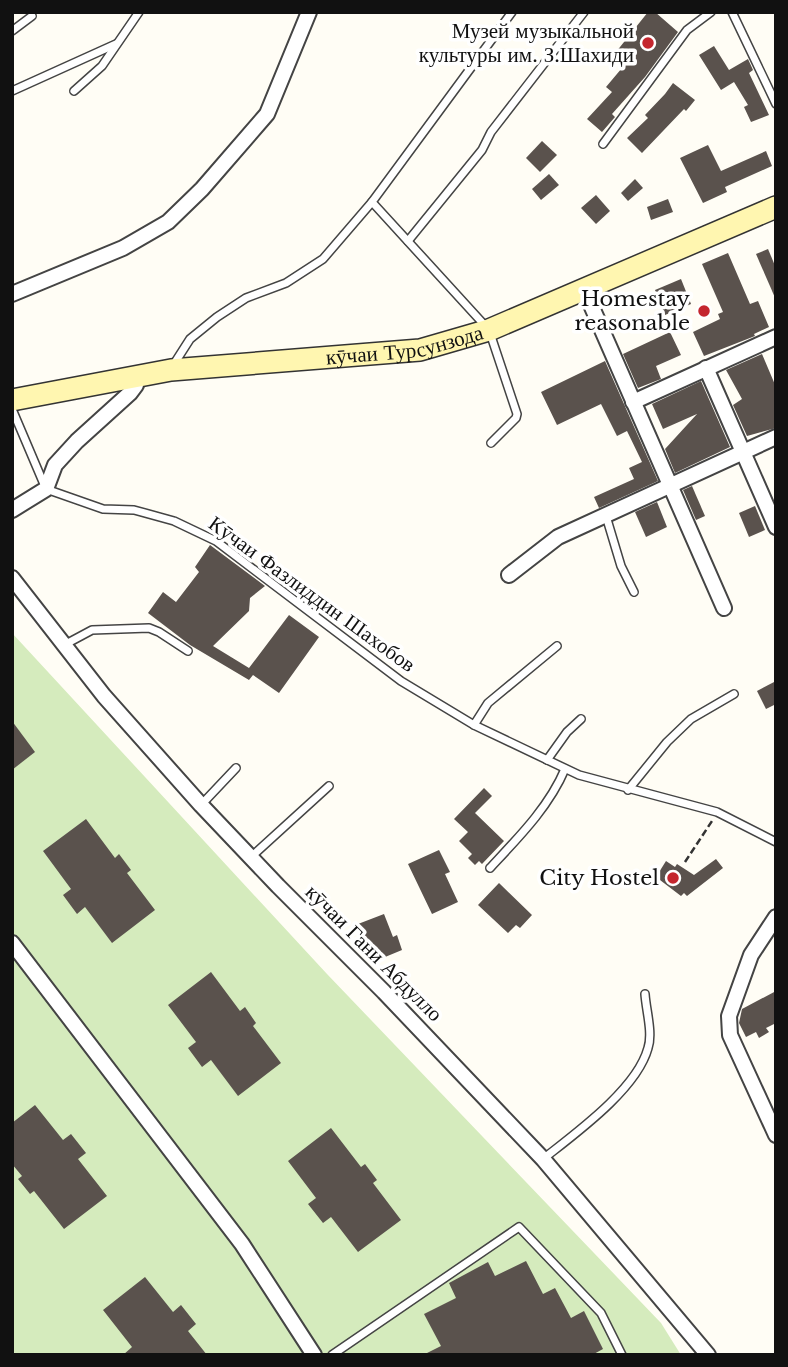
<svg xmlns="http://www.w3.org/2000/svg" width="788" height="1367" font-family="'Libre Baskerville',serif">
  <style>
    .green { fill: #d5ebbd }
    .building { fill: #5a524d }
    .lines { fill: none; stroke-linecap: round; stroke-linejoin: round }
    .lane-casing { stroke: #444; stroke-width: 10 }
    .street-casing { stroke: #444; stroke-width: 18 }
    .secondary-casing { stroke: #333; stroke-width: 24 }
    .path { stroke: #333; stroke-width: 2.5; stroke-dasharray: 7 3.5; stroke-linecap: butt }
    .lane { stroke: #fff; stroke-width: 7 }
    .street { stroke: #fff; stroke-width: 14 }
    .secondary { stroke: #fff6b0; stroke-width: 21 }
    .poi-dot { fill: #c4262e; stroke: #fff; stroke-width: 2.5 }
    .labels { text-anchor: middle; stroke-width: 7; stroke-linejoin: round; paint-order: stroke }
    .poi-label { font-size: 21px; fill: #111; stroke: #fff; text-anchor: end }
    .street-label { font-size: 21px; fill: #111; stroke: #fff }
  </style>
  <rect width="100%" height="100%" fill="#fffdf5"/>
  <polygon class="green" points="12,633 327,974 661,1323 681,1355 12,1355"/>
  <g class="building">
    <polygon points="648,12 655,12 678,32 645,77 612,114 615,117 602,132 587,119 612,92 606,87 627,62 616,52"/>
    <polygon points="714,46 729,70 748,59 753,70 749,73 769,115 751,122 744,107 748,105 734,82 721,90 699,55"/>
    <polygon points="673,83 695,100 686,111 684,109 642,153 627,138 648,118 645,115 665,94"/>
    <polygon points="542,141 557,155 540,172 526,158"/>
    <polygon points="708,145 721,171 766,151 772,166 725,187 727,192 703,203 680,158"/>
    <polygon points="549,174 559,185 541,200 532,189"/>
    <polygon points="635,179 643,188 628,201 621,193"/>
    <polygon points="596,195 610,211 596,224 581,208"/>
    <polygon points="668,199 673,212 651,220 647,207"/>
    <polygon points="768,249 776,268 776,300 756,254"/>
    <polygon points="728,253 750,304 758,301 769,327 754,334 755,336 704,356 693,332 720,319 718,314 723,312 702,264"/>
    <polygon points="681,279 691,304 665,315 655,290"/>
    <polygon points="670,332 681,355 656,366 661,379 638,388 623,354"/>
    <polygon points="762,354 776,387 776,428 747,436 733,405 742,399 726,370"/>
    <polygon points="605,361 658,481 599,508 594,497 634,479 629,468 642,462 627,431 617,436 601,404 557,425 541,392"/>
    <polygon points="701,381 730,447 675,473 665,449 697,414 663,429 652,404"/>
    <polygon points="692,486 705,516 696,520 683,490"/>
    <polygon points="657,502 667,527 646,537 635,512"/>
    <polygon points="755,506 765,530 749,537 739,513"/>
    <polygon points="210,545 265,586 250,598 249,611 213,646 249,668 289,615 319,637 279,693 253,675 249,680 190,645 148,613 163,592 176,602 199,572 195,567"/>
    <polygon points="776,681 776,704 766,709 757,691"/>
    <polygon points="12,721 35,752 12,770"/>
    <polygon points="484,788 492,796 475,813 504,841 482,864 479,861 475,865 468,858 472,854 459,841 468,832 454,819"/>
    <polygon points="86,819 115,858 119,854 131,870 127,873 155,910 112,943 85,907 77,914 63,895 71,889 43,851"/>
    <polygon points="439,850 450,872 445,874 458,902 432,914 408,864"/>
    <polygon points="716,859 723,868 687,896 684,893 681,896 656,877 666,861 675,867 677,864 694,875"/>
    <polygon points="499,883 532,915 520,928 516,925 508,933 478,905"/>
    <polygon points="384,914 393,937 397,935 402,950 373,962 358,924"/>
    <polygon points="211,972 240,1011 245,1007 256,1023 253,1026 281,1063 238,1096 211,1060 202,1067 188,1048 196,1042 168,1005"/>
    <polygon points="776,991 776,1023 766,1028 769,1032 759,1038 756,1032 746,1037 739,1023 742,1009"/>
    <polygon points="35,1105 63,1140 71,1134 86,1153 78,1159 107,1196 64,1229 34,1191 30,1194 18,1179 22,1176 12,1164 12,1123"/>
    <polygon points="331,1128 361,1167 365,1164 377,1180 373,1183 401,1220 358,1252 331,1217 323,1223 308,1204 316,1198 288,1161"/>
    <polygon points="526,1261 543,1294 555,1288 571,1318 584,1311 603,1349 592,1355 423,1355 441,1346 424,1314 456,1298 449,1283 488,1262 495,1276"/>
    <polygon points="145,1277 173,1312 181,1305 196,1324 188,1331 207,1355 123,1355 132,1347 103,1310"/>
  </g>
  <g class="lines">
    <defs>
      <g id="lane">
        <polyline points="732,12 776,104"/>
        <polyline points="12,31 32,16"/>
        <polyline points="12,91 116,44"/>
        <polyline points="74,91 102,66 139,12"/>
        <polyline points="603,144 687,30 711,12"/>
        <polyline points="408,241 482,150 491,132 584,12"/>
        <polyline points="174,364 190,339 217,317 246,298 286,283 323,259 372,202"/>
        <polyline points="12,409 46,489 103,509 134,510 174,521 216,541 401,681 474,725 579,775 717,812 776,842"/>
        <polyline points="491,443 516,418 517,414 489,330 372,202 512,12"/>
        <polyline points="606,516 621,566 634,592"/>
        <polyline points="64,645 92,630 149,628 159,632 188,651"/>
        <polyline points="474,725 488,703 557,646"/>
        <polyline points="547,760 567,732 581,719"/>
        <polyline points="628,790 667,742 691,719 734,694"/>
        <polyline points="201,805 236,768"/>
        <polyline points="251,857 329,786"/>
        <path d="M 490,868 C 518,838 549,807 565,769"/>
        <path d="M 543,1159 C 576,1133 637,1089 648,1048 C 653,1033 646,1010 645,994"/>
        <polyline points="332,1355 519,1227 601,1313 622,1355"/>
      </g>
      <g id="street">
        <polyline points="584,289 724,608"/>
        <polyline points="12,294 123,248 168,222 202,189 267,114 309,12"/>
        <polyline points="706,368 776,527"/>
        <polyline points="633,402 776,337"/>
        <polyline points="12,510 46,489 55,465 77,441 130,393 136,385 136,377"/>
        <polyline points="509,575 558,537 776,437"/>
        <polyline points="12,578 104,696 201,805 278,886 384,992 543,1159 708,1355"/>
        <polyline points="776,917 751,955 729,1016 730,1035 776,1135"/>
        <polyline points="12,943 242,1244 314,1355"/>
      </g>
      <g id="secondary">
        <path id="s1" d="M 12,400 L 171,370 L 420,350 L 489,330 L 776,207"/>
      </g>
    </defs>
    <use href="#lane" class="lane-casing"/>
    <use href="#street" class="street-casing"/>
    <use href="#secondary" class="secondary-casing"/>
    <polyline class="path" points="685,862 712,821"/>
    <use href="#lane" class="lane"/>
    <use href="#street" class="street"/>
    <use href="#secondary" class="secondary"/>
  </g>
  <g class="poi-dot">
    <circle cx="648" cy="43" r="7"/>
    <circle cx="704" cy="311" r="7"/>
    <circle cx="673" cy="878" r="7"/>
  </g>
  <g class="labels">
    <g class="poi-label">
      <text x="634" y="38">Музей музыкальной<tspan x="634" dy="24">культуры им. З.Шахиди</tspan></text>
      <text x="690" y="306">Homestay<tspan x="690" dy="24">reasonable</tspan></text>
      <text x="659" y="885">City Hostel</text>
    </g>
    <g class="street-label">
      <text dy="7" stroke="none"><textPath href="#s1" startOffset="397">кӯчаи Турсунзода</textPath></text>
      <text transform="translate(312 594) rotate(36)" y="7">Кӯчаи Фазлиддин Шахобов</text>
      <text transform="translate(374 953) rotate(45)" y="7">кӯчаи Гани Абдулло</text>
    </g>
  </g>
  <rect width="788" height="1367" fill="none" stroke="#111111" stroke-width="28"/>
</svg>
